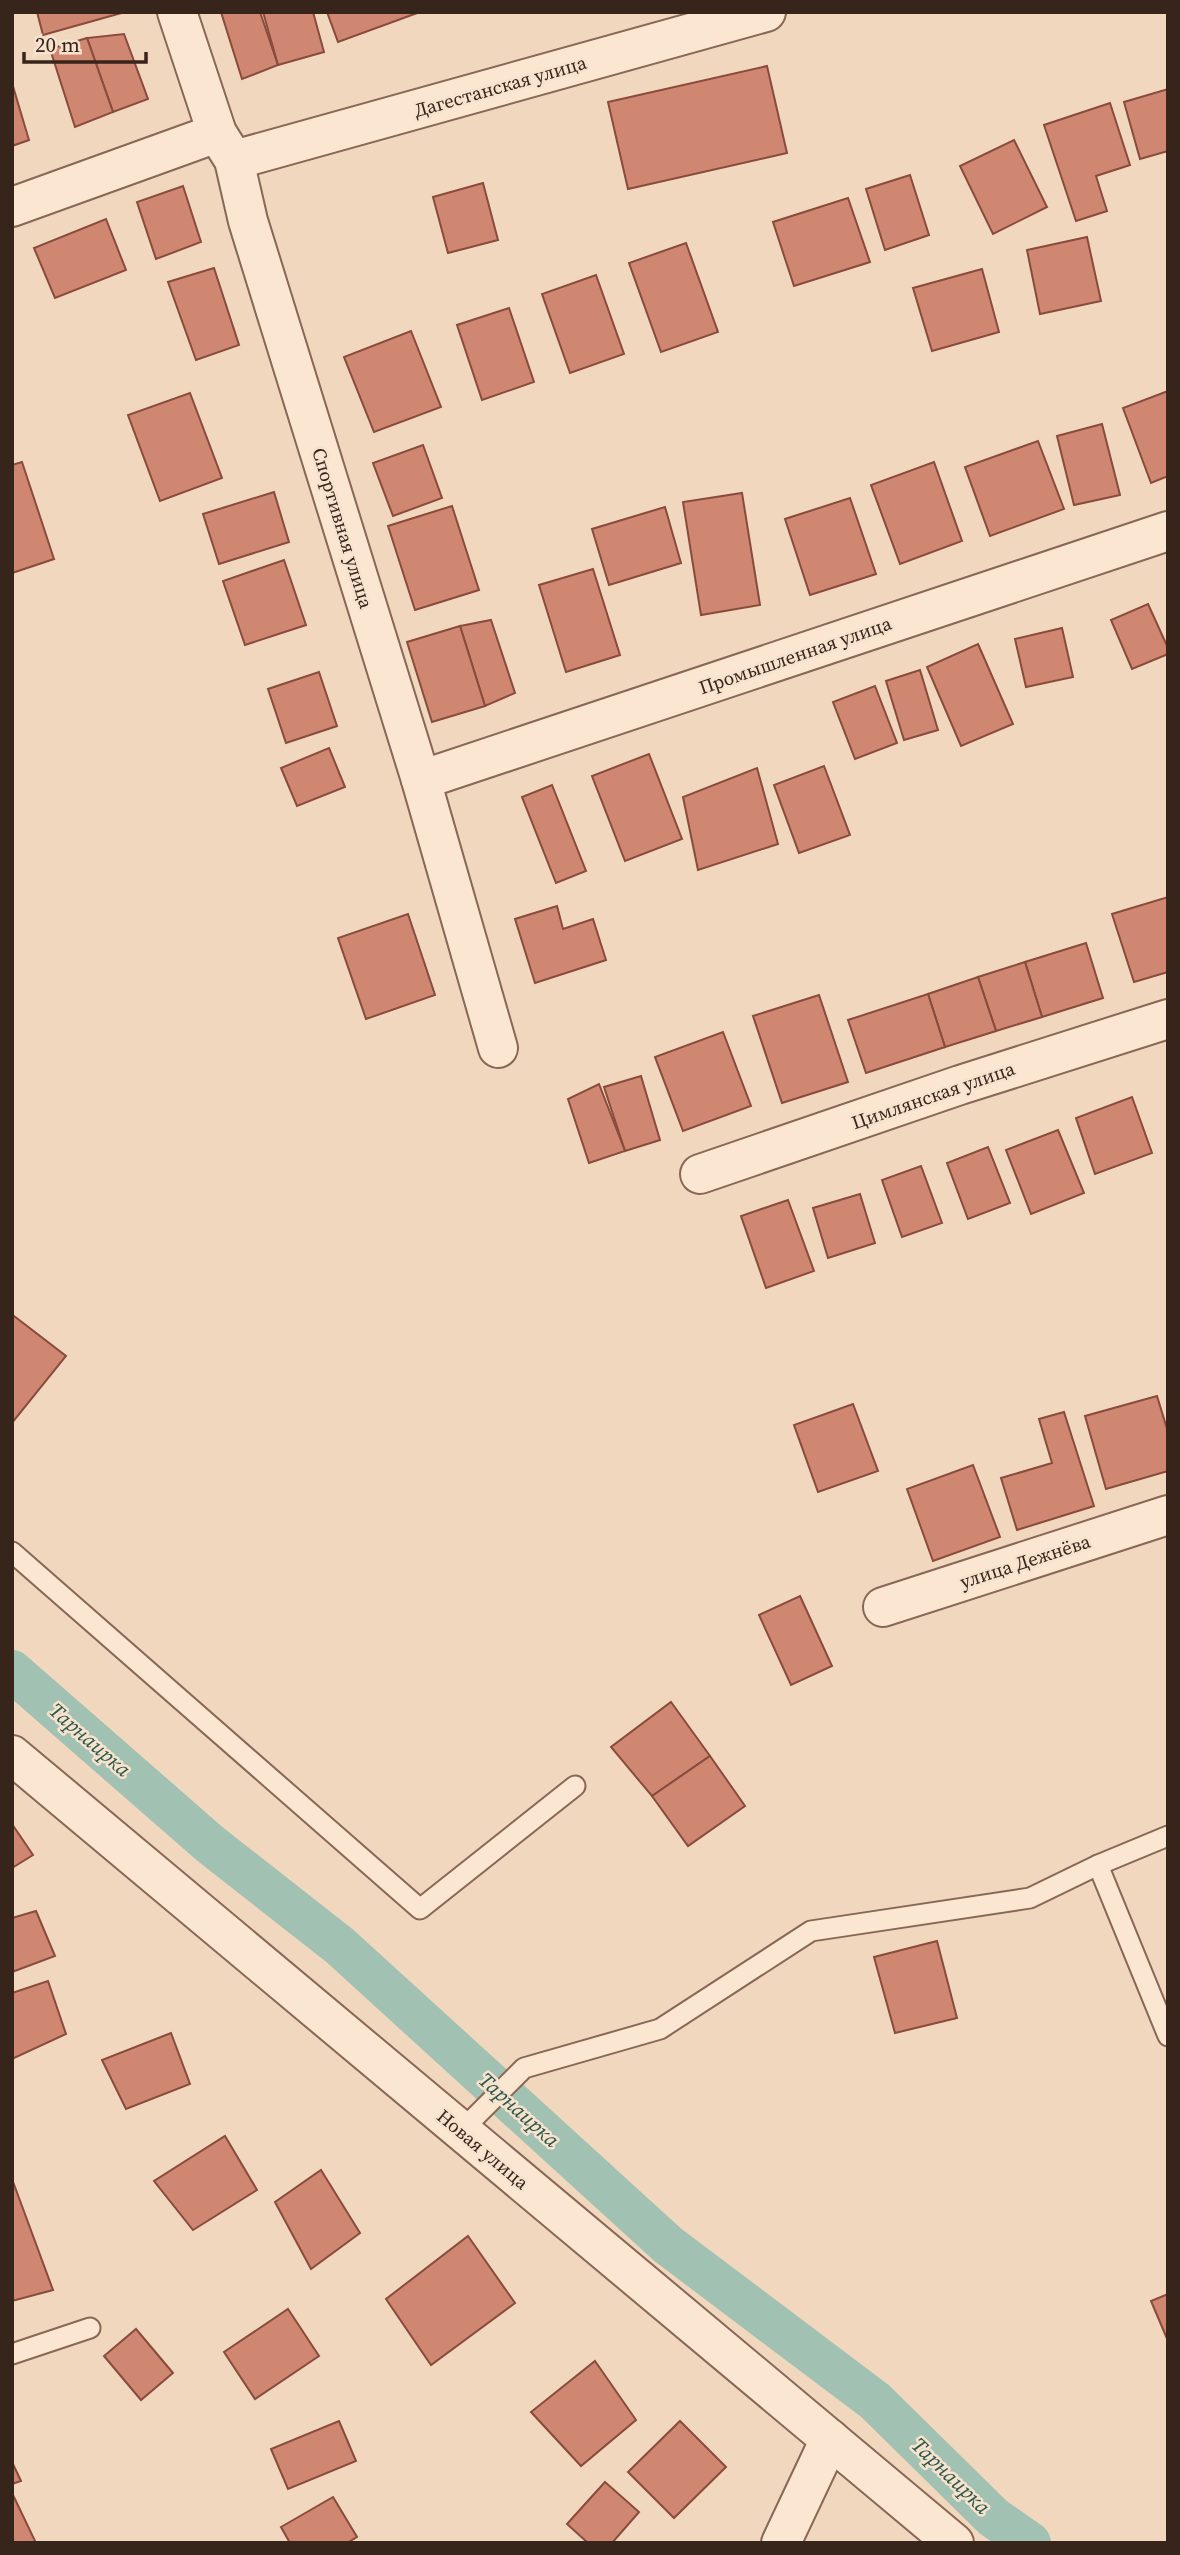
<svg xmlns="http://www.w3.org/2000/svg" width="1180" height="2555" font-family="'Source Serif 4',serif">
  <style>
    .lines { fill: none; stroke-linecap: round; stroke-linejoin: round }
    .canal { stroke: #a1c1b2; stroke-width: 42 }
    .building { fill: #d08772; stroke: #894b3b; stroke-width: 2 }
    .service-casing { stroke: #886756; stroke-width: 23 }
    .minor-casing { stroke: #886756; stroke-width: 42 }
    .service { stroke: #fae6d1; stroke-width: 19 }
    .minor { stroke: #fae6d1; stroke-width: 38 }
    .labels { text-anchor: middle; stroke-width: 5; stroke-linejoin: round; paint-order: stroke }
    .street-label { font-size: 19px; fill: #37241b; stroke: #f7e3cd }
    .water-label { font-size: 21px; font-style: italic; fill: #2a584c; stroke: #f7e3cd }
  </style>
  <rect width="100%" height="100%" fill="#f0d7be"/>
  <g class="lines">
    <polyline class="canal" points="12,1671 210,1844 340,1946 668,2245 875,2401 993,2517 1030,2543"/>
  </g>
  <g class="building">
    <polygon points="37,12 125,12 43,35"/>
    <polygon points="221,12 260,12 278,65 242,79"/>
    <polygon points="263,12 313,12 324,52 278,65"/>
    <polygon points="327,12 420,12 338,42"/>
    <polygon points="124,34 148,99 113,112 87,38"/>
    <polygon points="87,38 113,112 75,127 50,49"/>
    <polygon points="767,66 787,153 628,189 608,102"/>
    <polygon points="12,83 29,140 12,146"/>
    <polygon points="1168,89 1168,151 1140,159 1124,102"/>
    <polygon points="1110,103 1130,165 1096,176 1107,211 1076,221 1044,125"/>
    <polygon points="1014,140 1047,207 993,234 960,166"/>
    <polygon points="910,175 929,235 885,250 866,189"/>
    <polygon points="483,183 498,240 448,253 433,197"/>
    <polygon points="183,186 201,242 156,259 137,202"/>
    <polygon points="848,198 870,262 794,286 773,222"/>
    <polygon points="106,219 126,270 55,298 34,248"/>
    <polygon points="1087,237 1101,301 1040,314 1027,250"/>
    <polygon points="686,243 718,332 661,352 629,263"/>
    <polygon points="214,268 239,345 196,360 168,282"/>
    <polygon points="982,269 999,332 932,351 913,288"/>
    <polygon points="596,275 624,354 570,373 542,294"/>
    <polygon points="509,308 534,382 482,400 457,325"/>
    <polygon points="411,331 441,407 374,432 344,357"/>
    <polygon points="1168,391 1168,476 1151,483 1123,408"/>
    <polygon points="190,393 222,478 160,501 128,415"/>
    <polygon points="1102,424 1120,495 1074,505 1057,436"/>
    <polygon points="1038,441 1064,509 990,536 965,467"/>
    <polygon points="423,445 442,498 393,516 373,463"/>
    <polygon points="22,462 54,559 12,573 12,465"/>
    <polygon points="934,462 962,541 900,564 871,485"/>
    <polygon points="274,492 289,542 219,564 203,514"/>
    <polygon points="742,493 760,605 701,615 683,502"/>
    <polygon points="850,498 876,574 810,595 785,519"/>
    <polygon points="452,506 479,590 415,610 388,526"/>
    <polygon points="665,507 681,563 609,585 592,529"/>
    <polygon points="284,560 306,625 245,645 223,581"/>
    <polygon points="593,569 620,655 566,672 539,585"/>
    <polygon points="1148,604 1168,648 1168,654 1132,669 1111,620"/>
    <polygon points="491,620 515,693 485,706 460,626"/>
    <polygon points="460,626 485,706 432,722 407,642"/>
    <polygon points="1062,628 1073,677 1026,687 1015,639"/>
    <polygon points="978,644 1013,724 961,746 927,667"/>
    <polygon points="920,670 938,730 904,740 886,681"/>
    <polygon points="319,672 337,726 286,743 268,689"/>
    <polygon points="875,686 897,743 855,759 833,702"/>
    <polygon points="329,748 345,787 297,806 281,768"/>
    <polygon points="649,754 682,839 625,861 592,776"/>
    <polygon points="824,766 850,835 799,853 774,785"/>
    <polygon points="757,768 778,844 698,870 683,797"/>
    <polygon points="552,785 586,871 556,883 522,797"/>
    <polygon points="1168,897 1168,972 1134,982 1112,914"/>
    <polygon points="557,906 563,929 593,919 606,960 535,983 515,919"/>
    <polygon points="408,914 435,995 366,1019 338,938"/>
    <polygon points="1086,943 1103,998 1042,1017 1025,962"/>
    <polygon points="1025,962 1042,1017 996,1031 978,977"/>
    <polygon points="978,977 996,1031 945,1047 928,994"/>
    <polygon points="928,994 945,1047 866,1073 848,1020"/>
    <polygon points="819,995 848,1082 782,1103 753,1016"/>
    <polygon points="723,1032 751,1106 683,1131 655,1057"/>
    <polygon points="641,1076 660,1140 625,1151 604,1087"/>
    <polygon points="599,1084 625,1151 589,1163 568,1099"/>
    <polygon points="1132,1097 1152,1153 1095,1174 1076,1118"/>
    <polygon points="1058,1130 1084,1193 1031,1214 1006,1150"/>
    <polygon points="988,1147 1010,1203 968,1219 947,1163"/>
    <polygon points="921,1166 942,1223 902,1237 882,1180"/>
    <polygon points="860,1194 875,1243 828,1258 813,1208"/>
    <polygon points="788,1200 814,1271 766,1288 741,1216"/>
    <polygon points="14,1316 66,1356 12,1423 12,1318"/>
    <polygon points="1157,1396 1168,1432 1168,1471 1106,1489 1085,1416"/>
    <polygon points="853,1404 878,1471 818,1492 794,1425"/>
    <polygon points="1064,1412 1094,1506 1017,1530 1001,1478 1052,1463 1039,1419"/>
    <polygon points="973,1465 1000,1537 933,1561 907,1489"/>
    <polygon points="800,1596 832,1666 791,1685 759,1615"/>
    <polygon points="671,1702 710,1756 652,1796 611,1747"/>
    <polygon points="710,1756 745,1806 688,1846 652,1796"/>
    <polygon points="12,1824 33,1855 12,1868"/>
    <polygon points="36,1911 55,1956 12,1972 12,1918"/>
    <polygon points="937,1941 957,2018 895,2033 874,1957"/>
    <polygon points="48,1981 66,2034 12,2059 12,1993"/>
    <polygon points="171,2033 190,2084 126,2109 102,2060"/>
    <polygon points="225,2136 257,2190 193,2230 154,2181"/>
    <polygon points="321,2170 360,2233 311,2269 275,2202"/>
    <polygon points="12,2179 53,2290 12,2301"/>
    <polygon points="468,2236 515,2303 431,2365 386,2299"/>
    <polygon points="1168,2294 1168,2341 1151,2301"/>
    <polygon points="288,2309 319,2356 255,2399 224,2352"/>
    <polygon points="136,2329 173,2373 141,2400 104,2356"/>
    <polygon points="595,2361 636,2420 581,2466 531,2412"/>
    <polygon points="339,2421 356,2461 288,2489 271,2449"/>
    <polygon points="680,2421 726,2467 674,2518 628,2472"/>
    <polygon points="12,2462 21,2481 12,2484"/>
    <polygon points="605,2482 639,2512 612,2543 588,2543 567,2524"/>
    <polygon points="13,2495 36,2543 12,2543"/>
    <polygon points="333,2497 357,2537 347,2543 290,2543 281,2527"/>
  </g>
  <g class="lines">
    <defs>
      <g id="service">
        <polyline points="12,1552 420,1909 575,1786"/>
        <polyline points="1098,1865 1168,2036"/>
        <polyline points="462,2130 524,2068 660,2029 811,1931 1030,1898 1098,1865 1168,1836"/>
        <polyline points="12,2354 90,2328"/>
      </g>
      <g id="minor">
        <polyline points="177,12 217,133 234,160 248,221 421,780 498,1048"/>
        <polyline points="234,160 766,12"/>
        <polyline points="12,207 217,133"/>
        <polyline points="421,780 1168,531"/>
        <polyline points="700,1174 960,1085 1168,1019"/>
        <polyline points="883,1607 1168,1515"/>
        <polyline points="12,1755 954,2543"/>
        <polyline points="781,2543 830,2439"/>
      </g>
    </defs>
    <use href="#service" class="service-casing"/>
    <use href="#minor" class="minor-casing"/>
    <use href="#service" class="service"/>
    <use href="#minor" class="minor"/>
  </g>
  <g class="labels">
    <g class="street-label">
      <text transform="translate(500 86) rotate(-16)" y="7">Дагестанская улица</text>
      <text transform="translate(343 528) rotate(73)" y="7">Спортивная улица</text>
      <text transform="translate(795 655) rotate(-19)" y="7">Промышленная улица</text>
      <text transform="translate(933 1095) rotate(-19)" y="7">Цимлянская улица</text>
      <text transform="translate(1025 1561) rotate(-18)" y="7">улица Дежнёва</text>
      <text transform="translate(483 2149) rotate(40)" y="7">Новая улица</text>
    </g>
    <g class="water-label">
      <text transform="translate(90 1740) rotate(41)" y="7">Тарнаирка</text>
      <text transform="translate(519 2110) rotate(42)" y="7">Тарнаирка</text>
      <text transform="translate(951 2476) rotate(44)" y="7">Тарнаирка</text>
    </g>
  </g>
  <rect width="1180" height="2555" fill="none" stroke="#37241b" stroke-width="28"/>
  <path d="M24 52v10h122v-10" fill="none" stroke="#37241b" stroke-width="3.5"/>
  <text x="35" y="52" font-size="21" fill="#37241b" stroke="#f7e3cd" stroke-width="5" paint-order="stroke">20 m</text>
</svg>
